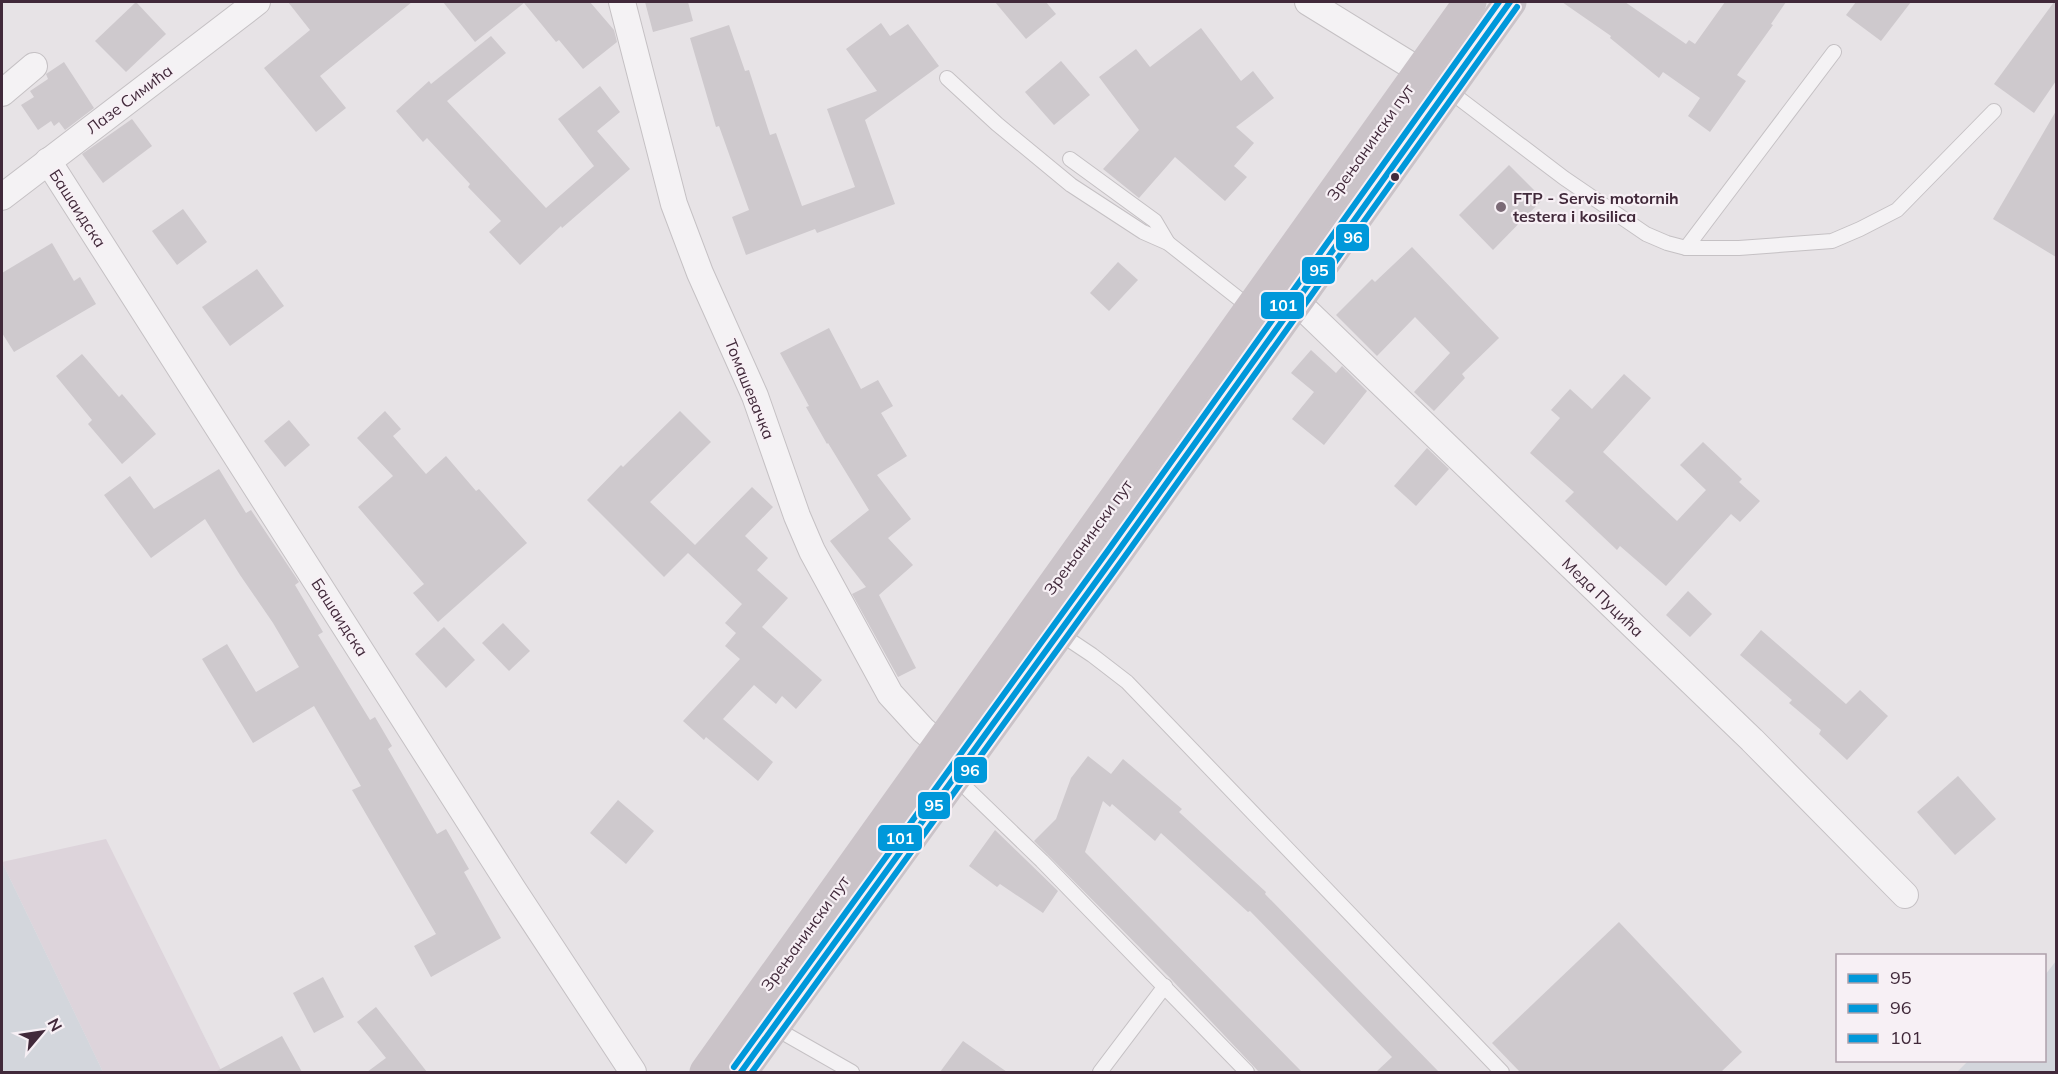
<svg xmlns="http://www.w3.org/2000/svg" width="2058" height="1074" font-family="Mulish,sans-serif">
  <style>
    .built { fill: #ddd4db }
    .green { fill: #d3d6dc }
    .building { fill: #cec9cd }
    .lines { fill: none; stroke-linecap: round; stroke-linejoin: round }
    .service-casing { stroke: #c5c1c4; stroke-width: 16 }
    .minor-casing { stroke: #c5c1c4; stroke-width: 28 }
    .service { stroke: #f4f2f4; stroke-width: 14 }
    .minor { stroke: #f4f2f4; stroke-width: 26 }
    .secondary { stroke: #cac3c8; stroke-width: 33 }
    .bus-1-casing { stroke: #f7f0f5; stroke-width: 10 }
    .bus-2-casing { stroke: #f7f0f5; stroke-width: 10 }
    .bus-3-casing { stroke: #f7f0f5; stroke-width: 10 }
    .bus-1 { stroke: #0098da; stroke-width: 6 }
    .bus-2 { stroke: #0098da; stroke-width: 6 }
    .bus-3 { stroke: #0098da; stroke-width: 6 }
    .bus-dot { fill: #41293a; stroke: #f7f0f5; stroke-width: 2 }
    .poi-dot { fill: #7b6a76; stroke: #f7f0f5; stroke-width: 2 }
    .labels { text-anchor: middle; stroke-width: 4.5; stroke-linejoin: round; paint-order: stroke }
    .street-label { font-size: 16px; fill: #41293a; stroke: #f7f0f5 }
    .poi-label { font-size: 16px; font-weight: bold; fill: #41293a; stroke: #f7f0f5; text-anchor: start }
    .line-badge { stroke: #f7f0f5; stroke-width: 2 }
    .badge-label { font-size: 16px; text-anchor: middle; font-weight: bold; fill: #fff }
  </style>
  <rect width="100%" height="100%" fill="#e7e3e6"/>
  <polygon class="built" points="106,839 222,1072 103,1072 2,862"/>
  <g class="green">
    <polygon points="2,862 103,1072 2,1072"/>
    <polygon points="2056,961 2056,1072 1957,1072 1968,1061 2044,1060 2045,975"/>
  </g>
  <g class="building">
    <polygon points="136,2 166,34 126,72 95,41"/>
    <polygon points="288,2 412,2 320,76 346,108 316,132 264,68 310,30"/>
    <polygon points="443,2 590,2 614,30 617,42 583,69 559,40 556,42 524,3 475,42"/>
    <polygon points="645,2 688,2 693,21 653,32"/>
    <polygon points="995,2 1046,2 1056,14 1026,39"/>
    <polygon points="1562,2 1625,2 1686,44 1689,40 1695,44 1725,2 1786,2 1771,24 1773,25 1737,75 1746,81 1710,132 1688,116 1700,98 1663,72 1659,78 1610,38 1611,36"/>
    <polygon points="1856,2 1911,2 1881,41 1846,15"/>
    <polygon points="2054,2 2056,2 2056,81 2034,113 1994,84"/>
    <polygon points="881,23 890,36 908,24 939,66 865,120 895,204 817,233 815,229 746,255 732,217 749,210 719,126 716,127 690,38 729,25 745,71 749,70 770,135 776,133 802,206 855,187 827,109 877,91 846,49"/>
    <polygon points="1201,28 1241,81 1253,71 1274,98 1236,127 1254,143 1234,166 1247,177 1225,201 1175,157 1139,198 1103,169 1139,130 1099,77 1136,49 1150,67"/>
    <polygon points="491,36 506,53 447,101 546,208 594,166 558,119 600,86 620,112 597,131 630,169 562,228 561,226 520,265 489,232 501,221 468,187 470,184 427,138 423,142 396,111 429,81 431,84"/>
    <polygon points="1061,61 1090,95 1054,125 1025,92"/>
    <polygon points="64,62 94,108 65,130 59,122 54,126 51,121 38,130 21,105 34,97 30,91 48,79 46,74"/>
    <polygon points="2056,111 2056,257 1993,219"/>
    <polygon points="132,119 152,146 103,183 82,154"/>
    <polygon points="1509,165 1543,199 1493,250 1459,215"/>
    <polygon points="183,209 207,242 177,265 152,231"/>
    <polygon points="52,243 74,281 80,277 96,304 14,352 2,333 2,273"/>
    <polygon points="1412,247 1499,338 1462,374 1465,378 1434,411 1414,392 1450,353 1415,317 1377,356 1336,315 1372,279 1375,282"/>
    <polygon points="1118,262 1138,280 1109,311 1090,293"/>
    <polygon points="257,269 284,306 230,346 202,307"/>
    <polygon points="829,328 861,389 878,380 893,406 881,413 907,456 877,475 911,519 888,538 913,565 879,595 916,668 898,677 852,594 866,587 830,541 869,510 828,443 827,444 806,407 809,406 780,353"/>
    <polygon points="1311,350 1336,373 1342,366 1367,391 1324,445 1292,419 1314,392 1291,373"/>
    <polygon points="82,354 119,397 122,394 156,434 122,464 88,424 92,420 56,376"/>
    <polygon points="1624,374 1651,398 1603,452 1677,521 1706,490 1680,465 1703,442 1742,479 1739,482 1760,501 1740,522 1731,514 1666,586 1620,546 1617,550 1565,501 1574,492 1530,453 1560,418 1551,410 1570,389 1592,409"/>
    <polygon points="385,411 401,429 393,436 426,474 446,456 476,491 479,489 527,543 438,622 413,593 424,584 358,507 393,476 357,438"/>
    <polygon points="680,411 711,442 650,502 695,545 752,487 773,507 745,536 768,558 757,570 788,598 762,627 822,680 796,709 782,696 776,704 754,685 723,719 773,762 758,781 706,737 704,740 683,721 740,659 725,646 736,633 725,623 742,604 688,553 664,577 587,500 621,465 623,467"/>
    <polygon points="289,420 310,445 285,467 264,441"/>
    <polygon points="1427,448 1449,469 1416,506 1394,486"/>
    <polygon points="219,469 246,513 251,510 299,582 295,585 323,632 318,635 370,720 375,717 392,746 388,749 437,834 446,829 469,869 464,872 501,938 431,977 414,946 436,934 352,790 361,786 314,706 253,743 202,659 227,644 256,692 299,667 273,623 240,575 205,519 151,558 104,495 130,476 154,509"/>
    <polygon points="1688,591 1712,614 1690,637 1666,615"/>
    <polygon points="503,623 530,651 509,671 482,643"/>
    <polygon points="444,627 475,660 446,688 415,654"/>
    <polygon points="1761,630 1846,704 1860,690 1888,716 1847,760 1819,734 1821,730 1789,703 1792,700 1740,655"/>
    <polygon points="1088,756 1111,774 1123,759 1182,809 1179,812 1266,892 1265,894 1439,1072 1376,1072 1392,1057 1250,911 1248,912 1161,833 1155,841 1112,804 1110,807 1103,801 1085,852 1302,1072 1259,1072 1171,979 1034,841 1056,819 1071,778"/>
    <polygon points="1958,776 1996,819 1955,855 1917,812"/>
    <polygon points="618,800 654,831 626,864 590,833"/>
    <polygon points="995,830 1058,891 1043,913 1000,884 997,887 969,866"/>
    <polygon points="1619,922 1742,1052 1721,1072 1520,1072 1492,1043"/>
    <polygon points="323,977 344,1017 314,1033 293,993"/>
    <polygon points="376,1007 427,1072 367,1072 386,1058 357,1022"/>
    <polygon points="282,1036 302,1072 215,1072"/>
    <polygon points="963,1041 1007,1072 940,1072"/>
  </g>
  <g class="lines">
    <defs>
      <g id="service">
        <polyline points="947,78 997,124 1071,185 1143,232 1168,243 1252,309"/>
        <polyline points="1448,90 1564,178 1646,234 1667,243 1686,248 1739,248 1832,241 1860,229 1897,210 1994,111"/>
        <polyline points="1070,159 1155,221 1168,243"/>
        <polyline points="1686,248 1834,52"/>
        <polyline points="1059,633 1092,655 1127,682 1502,1072"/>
        <polyline points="955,777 1042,861 1247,1072"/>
        <polyline points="773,1027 852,1072"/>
        <polyline points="1100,1072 1165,986"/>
      </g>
      <g id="minor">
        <polyline points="622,2 674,204 700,273 755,396 797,516 812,551 890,694 923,730 941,745"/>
        <polyline points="1308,2 1420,71"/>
        <polyline points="2,93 34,66"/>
        <polyline points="48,161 512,888 633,1072"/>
        <polyline points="2,197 257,2"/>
        <polyline points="1297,302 1752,740 1905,895"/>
      </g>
    </defs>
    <use href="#service" class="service-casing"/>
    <use href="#minor" class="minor-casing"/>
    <use href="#service" class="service"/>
    <use href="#minor" class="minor"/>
    <g class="secondary">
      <polyline points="706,1072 1470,2"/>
      <polyline points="741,1072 1116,554 1510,2"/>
    </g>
    <defs>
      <polyline id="bus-1" points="741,1072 1116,554 1510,2"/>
      <polyline id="bus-2" points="752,1072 1123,559 1517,7"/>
      <polyline id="bus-3" points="734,1067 1109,549 1499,2"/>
    </defs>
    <use href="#bus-1" class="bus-1-casing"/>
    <use href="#bus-2" class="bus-2-casing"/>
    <use href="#bus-3" class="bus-3-casing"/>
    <use href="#bus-1" class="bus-1"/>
    <use href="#bus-2" class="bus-2"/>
    <use href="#bus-3" class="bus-3"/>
  </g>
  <circle class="bus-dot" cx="1395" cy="177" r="5"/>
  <circle class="poi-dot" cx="1501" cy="207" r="6"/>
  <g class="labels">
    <g class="street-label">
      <text transform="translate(129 99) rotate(-37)" y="6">Лазе Симића</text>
      <text transform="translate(1370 142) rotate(-55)" y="6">Зрењанински пут</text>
      <text transform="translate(78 208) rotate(57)" y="6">Башаидска</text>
      <text transform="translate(750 389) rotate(68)" y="6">Томашевачка</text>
      <text transform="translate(1088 537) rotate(-54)" y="6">Зрењанински пут</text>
      <text transform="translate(1603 597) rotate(44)" y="6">Меда Пуцића</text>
      <text transform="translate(340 617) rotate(57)" y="6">Башаидска</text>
      <text transform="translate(805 933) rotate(-54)" y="6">Зрењанински пут</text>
    </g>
    <g class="poi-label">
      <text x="1513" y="204">FTP - Servis motornih<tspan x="1513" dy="18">testera i kosilica</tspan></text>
    </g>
  </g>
  <g class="line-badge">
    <rect x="1335" y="223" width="35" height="29" rx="6" fill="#0098da"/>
    <rect x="1301" y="256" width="35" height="29" rx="6" fill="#0098da"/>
    <rect x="1260" y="291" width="45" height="29" rx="6" fill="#0098da"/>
    <rect x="953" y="756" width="35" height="28" rx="6" fill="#0098da"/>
    <rect x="917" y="791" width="34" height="29" rx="6" fill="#0098da"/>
    <rect x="877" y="824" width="46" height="28" rx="6" fill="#0098da"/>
  </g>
  <g class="badge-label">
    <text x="1353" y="243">96</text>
    <text x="1319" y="276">95</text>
    <text x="1283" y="311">101</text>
    <text x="970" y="776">96</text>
    <text x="934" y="811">95</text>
    <text x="900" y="844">101</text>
  </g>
  <rect width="2058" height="1074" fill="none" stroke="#41293a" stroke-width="6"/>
  <rect x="1836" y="954" width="210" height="108" fill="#f7f0f5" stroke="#aea0aa" stroke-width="1.5"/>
  <rect x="1848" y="974" width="30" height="9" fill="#0098da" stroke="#aea0aa" stroke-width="1.5"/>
  <text x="1890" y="984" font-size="18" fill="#41293a">95</text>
  <rect x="1848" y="1004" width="30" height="9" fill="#0098da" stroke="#aea0aa" stroke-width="1.5"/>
  <text x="1890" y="1014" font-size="18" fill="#41293a">96</text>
  <rect x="1848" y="1034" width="30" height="9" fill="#0098da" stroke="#aea0aa" stroke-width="1.5"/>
  <text x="1890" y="1044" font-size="18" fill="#41293a">101</text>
  <g transform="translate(42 1032) rotate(61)" stroke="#f7f0f5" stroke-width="4.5" paint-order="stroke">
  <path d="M0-4.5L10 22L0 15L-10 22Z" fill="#41293a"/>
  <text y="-9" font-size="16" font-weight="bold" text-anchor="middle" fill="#41293a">N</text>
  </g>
</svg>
